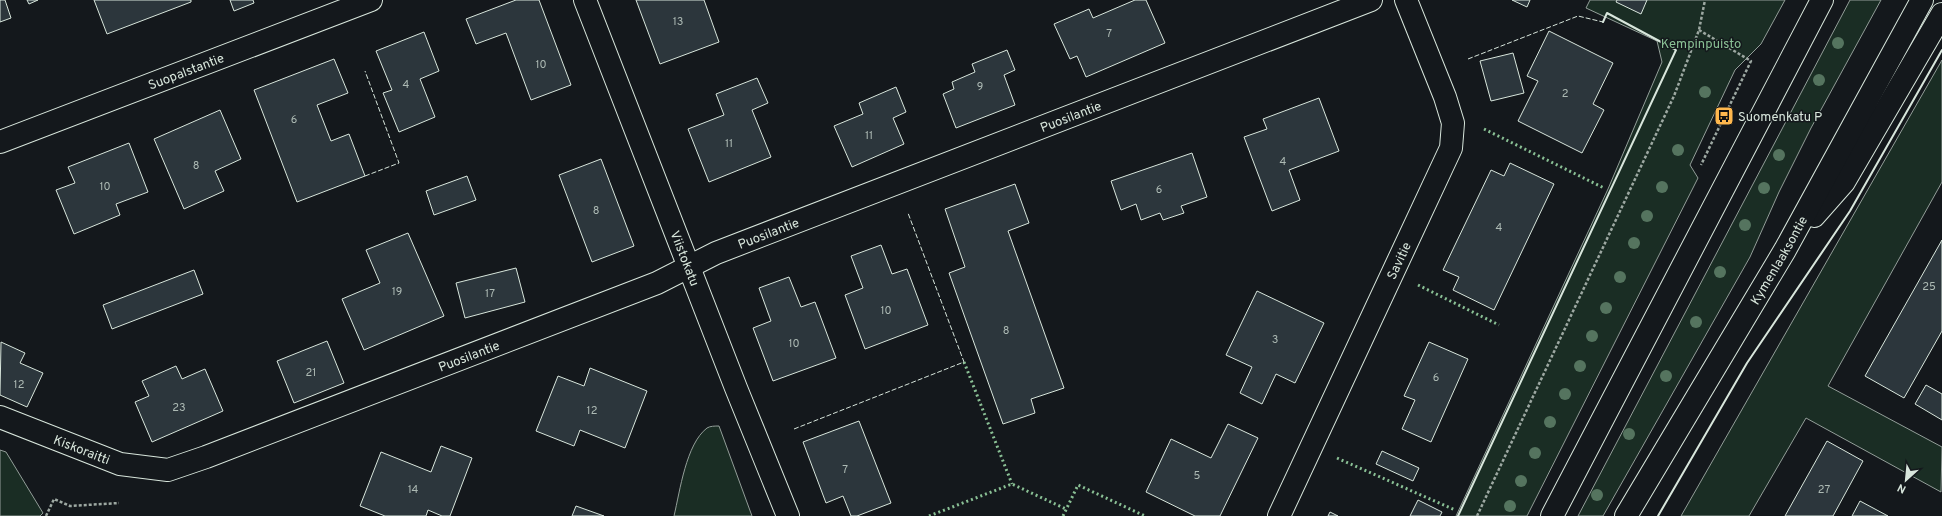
<svg xmlns="http://www.w3.org/2000/svg" width="1942" height="516" font-family="Overpass,sans-serif">
  <style>
    .green { fill: #1a2d24; stroke: #939e99 }
    .building { fill: #2c363c; stroke: #d8e6dc }
    .lines { fill: none; stroke-linecap: round; stroke-linejoin: round }
    .minor-casing { stroke: #d8e6dc; stroke-width: 24 }
    .major-casing { stroke: #d8e6dc; stroke-width: 24 }
    .path { stroke: #9da8a2; stroke-width: 2.5; stroke-dasharray: 3 2; stroke-linecap: butt }
    .minor { stroke: #14181c; stroke-width: 22 }
    .major { stroke: #14181c; stroke-width: 22 }
    .hedge { stroke: #8ac095; stroke-width: 3; stroke-dasharray: 2 3; stroke-linecap: butt }
    .fence { stroke: #d8e6dc; stroke-width: 1; stroke-dasharray: 5 2; stroke-linecap: butt }
    .wall { stroke: #d8e6dc; stroke-width: 2 }
    .tree { fill: #55745f }
    .labels { text-anchor: middle; stroke-width: 3; stroke-linejoin: round; paint-order: stroke }
    .number-label { font-size: 11px; fill: #adbab4 }
    .park-label { font-size: 13px; fill: #8ac095; stroke: #14181c }
    .street-label { font-size: 13px; fill: #d8e6dc; stroke: #14181c }
    .poi-label { font-size: 13px; fill: #d8e6dc; stroke: #14181c; text-anchor: start }
  </style>
  <rect width="100%" height="100%" fill="#14181c"/>
  <g class="green">
    <polygon points="1590,0 1785,0 1761,44 1735,70 1690,165 1698,178 1527,516 1456,516 1608,189 1662,62 1657,41 1586,8"/>
    <polygon points="1850,0 1881,0 1811,128 1779,192 1750,257 1603,516 1578,516"/>
    <polygon points="1942,60 1942,182 1828,386 1942,447 1941,492 1806,418 1749,516 1681,516"/>
    <path d="M 719,426 L 752,516 L 674,516 C 680,491 686,444 707,428 C 710,426 715,426 719,426 Z"/>
    <polygon points="0,450 6,452 43,513 40,516 0,516"/>
  </g>
  <g class="building">
    <polygon points="0,0 5,0 11,18 0,22"/>
    <polygon points="27,0 38,0 29,4"/>
    <polygon points="94,0 191,0 191,2 107,34"/>
    <polygon points="230,0 253,0 254,3 234,11"/>
    <polygon points="516,0 539,0 571,85 531,100 506,33 476,44 466,19"/>
    <polygon points="636,0 704,0 719,42 660,64"/>
    <polygon points="1135,0 1146,0 1165,43 1086,77 1077,56 1070,59 1054,24 1089,9 1093,18"/>
    <polygon points="1512,0 1530,0 1527,7"/>
    <polygon points="1617,0 1647,0 1641,14 1616,2"/>
    <polygon points="1549,31 1613,63 1593,104 1604,110 1582,153 1518,121 1538,81 1527,76"/>
    <polygon points="424,32 439,71 420,79 435,117 399,132 383,93 392,90 376,51"/>
    <polygon points="1007,50 1015,70 1004,75 1015,105 956,128 943,94 954,89 952,82 975,72 972,64"/>
    <polygon points="1513,53 1524,93 1491,101 1480,61"/>
    <polygon points="334,59 348,93 317,105 331,141 349,134 365,176 297,202 254,90"/>
    <polygon points="757,78 768,103 752,110 771,157 709,182 688,129 724,115 716,94"/>
    <polygon points="896,87 906,112 893,118 904,144 852,167 834,126 863,114 859,103"/>
    <polygon points="1319,98 1339,151 1289,170 1300,200 1272,211 1244,137 1267,129 1263,119"/>
    <polygon points="220,110 241,159 215,171 224,191 184,209 154,139"/>
    <polygon points="129,143 148,192 116,204 120,215 74,234 56,190 75,183 68,167"/>
    <polygon points="1192,153 1207,197 1181,206 1184,213 1163,220 1160,213 1141,220 1136,204 1121,210 1111,181"/>
    <polygon points="601,159 634,246 592,262 559,175"/>
    <polygon points="1510,163 1554,184 1494,310 1453,290 1459,277 1443,270 1491,170 1504,176"/>
    <polygon points="467,176 476,200 434,215 426,191"/>
    <polygon points="1015,184 1029,223 1008,231 1064,388 1031,399 1035,413 1003,424 949,273 965,267 945,209"/>
    <polygon points="408,233 444,316 364,350 342,299 380,283 366,250"/>
    <polygon points="1942,240 1942,331 1904,398 1865,376"/>
    <polygon points="881,245 892,274 907,269 928,325 865,349 845,295 863,288 851,256"/>
    <polygon points="516,268 525,302 465,318 456,283"/>
    <polygon points="194,270 203,294 112,329 103,305"/>
    <polygon points="789,277 801,307 815,302 836,358 773,381 753,328 771,321 759,288"/>
    <polygon points="1257,291 1324,323 1295,383 1276,374 1262,404 1240,393 1252,367 1226,355"/>
    <polygon points="327,341 344,383 294,403 277,361"/>
    <polygon points="1,342 25,353 20,363 43,373 27,407 0,395"/>
    <polygon points="1429,342 1468,359 1431,442 1402,429 1415,400 1404,396"/>
    <polygon points="176,366 182,379 205,369 223,411 152,442 135,402 149,396 142,381"/>
    <polygon points="590,368 647,391 625,448 580,430 574,446 536,431 558,376 584,386"/>
    <polygon points="1926,385 1942,394 1942,420 1915,404"/>
    <polygon points="859,421 891,503 857,516 851,516 843,496 826,503 803,442"/>
    <polygon points="1228,424 1258,438 1220,516 1195,516 1146,492 1171,439 1211,458"/>
    <polygon points="1827,441 1863,461 1833,516 1785,516"/>
    <polygon points="441,446 472,458 450,516 442,516 428,510 426,516 385,516 360,506 381,452 431,472"/>
    <polygon points="1382,451 1419,468 1413,481 1376,464"/>
    <polygon points="1418,500 1442,512 1440,516 1410,516"/>
    <polygon points="1860,501 1888,516 1852,516"/>
    <polygon points="576,506 604,516 572,516"/>
    <polygon points="1330,512 1338,516 1328,516"/>
  </g>
  <g class="lines">
    <defs>
      <g id="minor">
        <path id="s1" d="M 585,0 L 736,388 L 788,516"/>
        <path id="s2" d="M 0,142 L 371,0"/>
        <path id="s3" d="M 0,417 L 120,464 L 168,470 L 206,457 L 657,283 L 716,253 L 1371,0"/>
        <path id="s4" d="M 1279,516 L 1451,148 L 1453,123 L 1445,97 L 1406,0"/>
      </g>
      <g id="major">
        <polyline points="1814,216 1844,182 1942,14"/>
        <polyline points="1552,516 1822,0"/>
        <path id="s5" d="M 1626,516 L 1785,250 L 1922,0"/>
      </g>
    </defs>
    <use href="#minor" class="minor-casing"/>
    <use href="#major" class="major-casing"/>
    <g class="path">
      <polyline points="1699,30 1751,61 1701,165"/>
      <polyline points="46,516 54,499 70,506 119,503"/>
      <polyline points="1477,516 1674,96 1699,30 1705,0"/>
    </g>
    <use href="#minor" class="minor"/>
    <use href="#major" class="major"/>
    <g class="hedge">
      <polyline points="1484,129 1604,188"/>
      <polyline points="1418,285 1499,325"/>
      <polyline points="964,362 1012,484"/>
      <polyline points="1337,458 1455,510"/>
      <polyline points="929,516 1012,484 1066,509"/>
      <polyline points="1063,516 1078,485 1145,516"/>
    </g>
    <g class="fence">
      <polyline points="1468,59 1578,16 1603,22"/>
      <polyline points="365,176 399,163 365,71"/>
      <polyline points="794,429 964,362 908,213"/>
    </g>
    <g class="wall">
      <polyline points="1458,516 1676,50 1607,13 1603,22"/>
      <polyline points="1658,516 1747,363 1850,211 1942,50"/>
    </g>
  </g>
  <g class="tree">
    <circle cx="1838" cy="43" r="6"/>
    <circle cx="1819" cy="80" r="6"/>
    <circle cx="1705" cy="92" r="6"/>
    <circle cx="1678" cy="150" r="6"/>
    <circle cx="1779" cy="155" r="6"/>
    <circle cx="1662" cy="187" r="6"/>
    <circle cx="1764" cy="188" r="6"/>
    <circle cx="1647" cy="216" r="6"/>
    <circle cx="1745" cy="225" r="6"/>
    <circle cx="1634" cy="243" r="6"/>
    <circle cx="1720" cy="272" r="6"/>
    <circle cx="1620" cy="277" r="6"/>
    <circle cx="1606" cy="308" r="6"/>
    <circle cx="1696" cy="322" r="6"/>
    <circle cx="1592" cy="336" r="6"/>
    <circle cx="1580" cy="366" r="6"/>
    <circle cx="1666" cy="376" r="6"/>
    <circle cx="1565" cy="394" r="6"/>
    <circle cx="1550" cy="422" r="6"/>
    <circle cx="1629" cy="434" r="6"/>
    <circle cx="1535" cy="453" r="6"/>
    <circle cx="1521" cy="481" r="6"/>
    <circle cx="1597" cy="495" r="6"/>
    <circle cx="1510" cy="506" r="6"/>
  </g>
  <defs>
    <symbol id="bus-square" viewBox="-11 -11 22 22"><rect x="-9" y="-9" width="18" height="18" rx="4" fill="#ffb74d" stroke="#14181c"/><path d="M-5-6H5V4H4V6H2V4H-2V6H-4V4H-5ZM-3.5-4V0h7V-4ZM-3.5 1.2v1.5H-2V1.2ZM2 1.2v1.5H3.5V1.2Z" fill="#111"/></symbol>
  </defs>
  <g fill-rule="evenodd">
    <use href="#bus-square" x="1713" y="105" width="22" height="22"/>
  </g>
  <g class="labels">
    <g class="number-label">
      <text x="678" y="25">13</text>
      <text x="1109" y="37">7</text>
      <text x="541" y="68">10</text>
      <text x="406" y="88">4</text>
      <text x="980" y="90">9</text>
      <text x="1565" y="97">2</text>
      <text x="294" y="123">6</text>
      <text x="869" y="139">11</text>
      <text x="729" y="147">11</text>
      <text x="1283" y="165">4</text>
      <text x="196" y="169">8</text>
      <text x="105" y="190">10</text>
      <text x="1159" y="193">6</text>
      <text x="596" y="214">8</text>
      <text x="1499" y="231">4</text>
      <text x="1929" y="290">25</text>
      <text x="397" y="295">19</text>
      <text x="490" y="297">17</text>
      <text x="886" y="314">10</text>
      <text x="1006" y="334">8</text>
      <text x="1275" y="343">3</text>
      <text x="794" y="347">10</text>
      <text x="311" y="376">21</text>
      <text x="1436" y="381">6</text>
      <text x="19" y="388">12</text>
      <text x="179" y="411">23</text>
      <text x="592" y="414">12</text>
      <text x="845" y="473">7</text>
      <text x="1197" y="479">5</text>
      <text x="413" y="493">14</text>
      <text x="1824" y="493">27</text>
    </g>
    <g class="park-label">
      <text x="1701" y="48">Kempinpuisto</text>
    </g>
    <g class="street-label">
      <text dy="5" stroke="none"><textPath href="#s2" startOffset="199">Suopalstantie</textPath></text>
      <text dy="5" stroke="none"><textPath href="#s3" startOffset="1147">Puosilantie</textPath></text>
      <text dy="5" stroke="none"><textPath href="#s3" startOffset="823">Puosilantie</textPath></text>
      <text dy="5" stroke="none"><textPath href="#s1" startOffset="277">Viistokatu</textPath></text>
      <text dy="5" stroke="none"><textPath href="#s5" startOffset="298">Kymenlaaksontie</textPath></text>
      <text dy="5" stroke="none"><textPath href="#s4" startOffset="282">Savitie</textPath></text>
      <text dy="5" stroke="none"><textPath href="#s3" startOffset="499">Puosilantie</textPath></text>
      <text dy="5" stroke="none"><textPath href="#s3" startOffset="88">Kiskoraitti</textPath></text>
    </g>
    <g class="poi-label">
      <text x="1738" y="121">Suomenkatu P</text>
    </g>
  </g>
  <g transform="translate(1906 480) rotate(207)" stroke="#14181c" stroke-width="3" paint-order="stroke">
  <path d="M0-3L7 15L0 10L-7 15Z" fill="#d8e6dc"/>
  <text y="-6" font-size="11" font-weight="bold" text-anchor="middle" fill="#d8e6dc">N</text>
  </g>
</svg>
